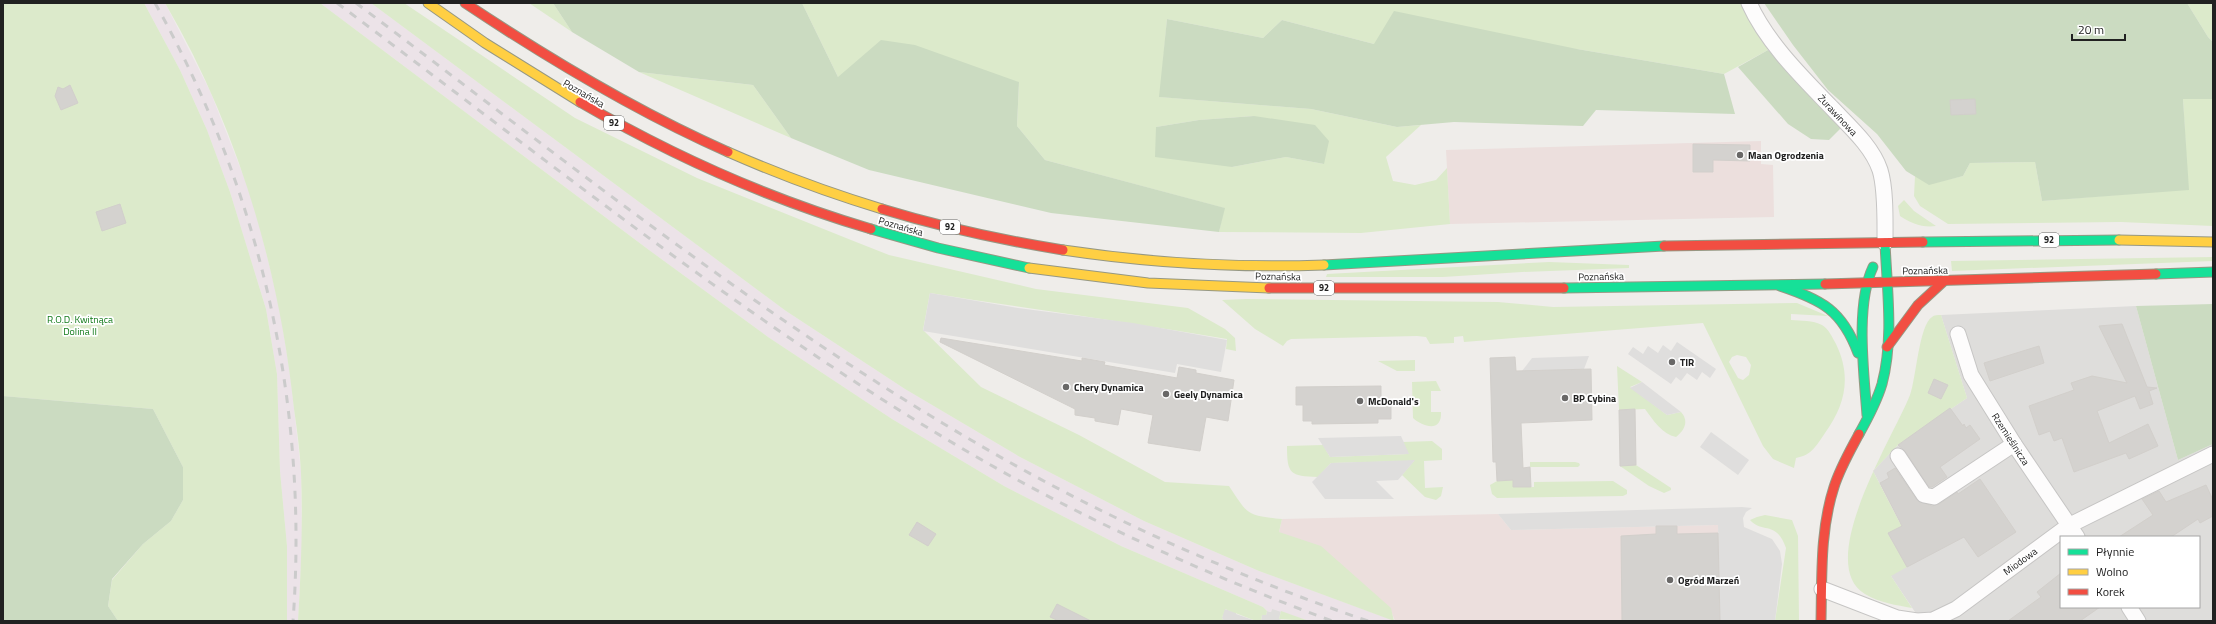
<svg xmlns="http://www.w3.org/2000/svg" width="2216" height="624" font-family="'Titillium Web',sans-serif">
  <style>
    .residential { fill: #dedddb; fill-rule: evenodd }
    .commercial { fill: #ecdfdd }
    .industrial { fill: #ece3e8 }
    .grass { fill: #dceacb; fill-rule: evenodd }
    .forest { fill: #cbdbc1 }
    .parking { fill: #dfdedd }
    .building { fill: #d4d2cf; stroke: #d2cfcb }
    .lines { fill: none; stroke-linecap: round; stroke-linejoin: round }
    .street-casing { stroke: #c6c5c4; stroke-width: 17 }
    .fast-casing { stroke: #969883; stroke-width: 11 }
    .slow-casing { stroke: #969883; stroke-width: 11 }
    .jam-casing { stroke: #969883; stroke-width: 11 }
    .street { stroke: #fdfcfc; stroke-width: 15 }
    .fast { stroke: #16e098; stroke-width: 9 }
    .slow { stroke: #ffcf43; stroke-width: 9 }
    .jam { stroke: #f24e42; stroke-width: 9 }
    .rail { stroke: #cbcbcb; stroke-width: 3; stroke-dasharray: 8 8; stroke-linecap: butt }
    .poi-dot { fill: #696867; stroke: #fff; stroke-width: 1.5 }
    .labels { text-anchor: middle; stroke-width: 3.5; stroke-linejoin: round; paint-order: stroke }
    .shield { fill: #fff; stroke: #646464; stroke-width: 1 }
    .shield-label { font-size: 9px; font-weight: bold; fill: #212121 }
    .street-label { font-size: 10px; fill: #212121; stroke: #fff }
    .poi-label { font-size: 10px; font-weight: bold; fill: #212121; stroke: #fff; text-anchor: start }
    .park-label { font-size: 10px; fill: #137b1b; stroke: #fff }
  </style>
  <rect width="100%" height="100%" fill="#efedea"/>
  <g class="residential">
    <path d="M 2136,306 L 2178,460 L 2213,444 L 2213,621 L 1921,621 L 1891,576 L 1888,533 L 1900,522 L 1873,471 L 1898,445 L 1967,398 L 1941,315 ZM 2061,537 L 2199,537 L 2199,607 L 2061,607 Z"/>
    <polygon points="1272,608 1281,611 1279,619 1284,621 1261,621 1262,615 1266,615 1267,611 1271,612"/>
    <polygon points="1224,609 1236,612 1236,614 1256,621 1224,621 1222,618"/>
  </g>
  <g class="commercial">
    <polygon points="1761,141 1761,164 1773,165 1774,217 1450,224 1446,150"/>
    <polygon points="1498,514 1511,530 1718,525 1720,621 1395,621 1390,608 1279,532 1282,519"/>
  </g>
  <g class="industrial">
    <polygon points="144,3 165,3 210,91 247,185 258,219 279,305 290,373 301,471 302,546 298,621 287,621 287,546 280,471 277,374 266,309 230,192 207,130 180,70"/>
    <polygon points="320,3 371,3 786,311 905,389 1020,457 1144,521 1259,571 1395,621 1309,621 1272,609 1271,612 1267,611 1263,607 1121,546 1004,486 892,419 768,337 649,250"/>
  </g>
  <g class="grass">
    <polygon points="3,3 144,3 180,70 207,130 230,192 266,309 277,374 280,471 287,546 287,621 118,621 108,606 112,580 143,544 171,521 183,500 183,467 153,409 3,396"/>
    <path d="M 165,3 L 320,3 L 649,250 L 768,337 L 892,419 L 1004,486 L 1121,546 L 1263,607 L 1267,611 L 1266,615 L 1262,615 L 1261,621 L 1256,621 L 1225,609 L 1222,618 L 1224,621 L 298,621 C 301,572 303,522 301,473 C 300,451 297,430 294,409 C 279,267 237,126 165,3 Z"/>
    <path d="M 371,3 L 404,3 L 575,118 L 697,178 L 851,240 L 889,255 L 1036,289 L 1188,308 L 1225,329 L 1235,338 L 1236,351 L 1226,349 L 1227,339 C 1128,322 1029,309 930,293 L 923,330 L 981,387 L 1079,435 L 1165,482 L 1229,486 C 1249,516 1246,515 1282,519 L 1279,532 L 1321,546 L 1391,608 L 1394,621 L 1259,571 L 1144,521 L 1020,457 L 905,389 L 786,311 Z"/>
    <polygon points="529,3 553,3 572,32"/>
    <path d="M 802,3 L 1744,3 L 1768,50 L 1724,74 L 1577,49 L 1374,44 L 1282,20 L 1263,38 L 1167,19 L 1160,97 L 1311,109 L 1397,127 L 1421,125 L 1386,157 L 1393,181 L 1415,185 L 1436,180 L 1447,168 L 1450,224 L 1361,233 L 1219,232 L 1224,208 L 1045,160 L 1017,126 L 1019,82 L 838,77 ZM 1254,116 L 1324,164 L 1286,157 L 1232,167 L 1156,127 L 1199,120 Z"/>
    <polygon points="2187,3 2213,3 2213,42 2208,37"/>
    <polygon points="639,72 753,85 791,138"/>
    <polygon points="2183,99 2213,99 2213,226 2121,222 1948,224 1920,206 1914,196 1915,176 1929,184 1963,176 1970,163 2035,162 2042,201 2188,189"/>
    <path d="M 1904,200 L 1914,211 L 1936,226 C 1922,228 1911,223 1900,216 L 1898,206 Z"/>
    <polygon points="2213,257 2213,261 1952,271 1951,261"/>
    <polygon points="1549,262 1629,265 1629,268 1522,272 1443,277 1326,277 1327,274"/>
    <path d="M 1246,299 L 1498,302 L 1553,307 L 1797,303 L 1828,316 L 1791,314 L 1791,320 C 1801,321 1813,320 1822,325 C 1829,329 1832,337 1836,344 C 1852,377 1845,405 1825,433 C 1816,446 1812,455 1796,458 L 1794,468 L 1773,459 L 1763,446 L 1703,323 L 1464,342 L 1463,336 L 1454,337 L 1454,343 L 1430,344 L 1426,337 L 1417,336 L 1291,339 L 1287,341 L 1283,346 L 1255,329 L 1222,300 ZM 1737,355 L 1746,357 L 1751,365 L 1749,375 L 1743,380 L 1738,378 L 1729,362 L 1732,357 Z"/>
    <path d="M 1941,315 L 1967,398 L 1898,445 L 1873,471 L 1902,527 L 1888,534 L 1907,567 L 1891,576 L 1912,608 C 1897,605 1879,603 1865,594 C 1813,563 1895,434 1910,395 C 1916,379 1919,325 1932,317 C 1934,315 1938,315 1941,315 Z"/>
    <polygon points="1415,360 1415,371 1397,371 1378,361"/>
    <path d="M 1617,366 L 1642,382 L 1630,387 L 1667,415 L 1681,412 C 1689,421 1685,430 1676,437 C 1662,434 1653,420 1645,409 L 1619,410 Z"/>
    <path d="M 1436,381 L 1441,391 L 1431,391 L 1431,412 L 1441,412 C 1442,433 1423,427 1413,418 L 1412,382 Z"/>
    <path d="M 1432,441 L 1442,449 L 1442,460 L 1424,461 L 1425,488 L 1443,487 L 1441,496 L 1436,500 L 1425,497 L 1402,475 L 1414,461 L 1331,463 L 1318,477 C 1290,476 1287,474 1287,446 L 1323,445 L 1330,457 L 1408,454 L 1403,442 Z"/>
    <polygon points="1530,462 1575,462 1579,463 1580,465 1578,467 1530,467"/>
    <polygon points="1636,465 1671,488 1671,490 1664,493 1649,486 1620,466"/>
    <polygon points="1513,480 1514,487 1534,487 1534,482 1613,481 1627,490 1627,494 1623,496 1497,498 1492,494 1490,485 1497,481"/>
    <path d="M 1765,515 L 1792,520 L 1798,536 L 1799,621 L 1775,621 L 1786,548 C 1776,520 1763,534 1750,520 L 1757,517 Z"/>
    <polygon points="1281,611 1309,621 1279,619"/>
  </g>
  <g class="forest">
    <polygon points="553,3 802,3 838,77 881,40 915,45 1019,82 1017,126 1045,160 1225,208 1219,232 1051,213 869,170 791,138 753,85 639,72 572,32"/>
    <polygon points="1764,3 2187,3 2208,37 2213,42 2213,99 2183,99 2189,190 2042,201 2035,162 1970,163 1963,176 1929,185 1906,171 1877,134 1828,90 1793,45"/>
    <polygon points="1394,11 1577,49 1724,74 1735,114 1596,110 1583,126 1454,122 1397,127 1311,109 1159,97 1167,19 1263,38 1282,20 1374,44"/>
    <polygon points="1768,50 1843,126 1829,140 1811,139 1788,124 1738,67"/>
    <polygon points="1254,116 1315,125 1329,141 1324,164 1286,157 1232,167 1155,157 1156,127 1199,120"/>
    <polygon points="2213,304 2213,444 2178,460 2136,306"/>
    <polygon points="3,396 153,409 183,467 183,500 171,521 143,544 112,579 108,606 118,621 3,621"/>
  </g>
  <g class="parking">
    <polygon points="930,293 1018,308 1133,323 1227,340 1221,372 1177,364 1175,373 923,331"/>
    <polygon points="1677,342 1716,369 1710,378 1702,372 1697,380 1687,373 1681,381 1676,377 1671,384 1628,354 1633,347 1643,354 1648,346 1658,353 1663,345 1671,351"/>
    <polygon points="1589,356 1584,369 1522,371 1532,358"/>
    <polygon points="1642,382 1681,412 1667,415 1630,388"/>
    <polygon points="1711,432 1749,460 1738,475 1700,447"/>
    <polygon points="1401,436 1409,454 1330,457 1318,438"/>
    <polygon points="1415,460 1398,480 1376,481 1394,499 1325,499 1312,482 1331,463"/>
    <polygon points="1742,507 1752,508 1746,512 1743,518 1744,527 1772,539 1780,551 1782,564 1775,621 1720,621 1718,525 1511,530 1498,514"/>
  </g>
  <g class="building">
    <polygon points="70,85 78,103 61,110 55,96 58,87 63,89"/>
    <polygon points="1975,99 1976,114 1951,115 1950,100"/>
    <polygon points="1693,144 1750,145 1750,161 1713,160 1713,172 1693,172"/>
    <polygon points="120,204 126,223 102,231 96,212"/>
    <polygon points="2122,324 2147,387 2157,388 2149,391 2153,404 2140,409 2135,396 2097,411 2109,443 2148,424 2158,446 2129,459 2126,453 2074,472 2062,438 2054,441 2050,431 2039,435 2029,406 2074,390 2071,383 2092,376 2127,383 2099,326"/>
    <polygon points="941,338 1082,361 1082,358 1105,362 1104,365 1177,378 1179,367 1196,370 1196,373 1234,380 1228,421 1206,417 1200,451 1148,443 1153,415 1121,409 1118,425 1095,421 1095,418 1075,415 1075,409 940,342"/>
    <polygon points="2039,346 2044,363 1990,381 1984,363"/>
    <polygon points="1515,357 1516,371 1591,369 1592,420 1521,423 1523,468 1530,467 1531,487 1513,487 1513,480 1497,481 1496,462 1493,462 1490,358"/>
    <polygon points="1934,379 1948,385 1941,399 1928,393"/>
    <polygon points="1381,386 1381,399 1391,399 1391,419 1378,419 1378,423 1312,424 1312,421 1303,421 1303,405 1296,405 1296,387"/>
    <polygon points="1950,408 1963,426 1964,424 1966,428 1970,425 1980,439 1940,467 1947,477 1932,487 1929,487 1905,451 1898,445"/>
    <polygon points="1635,409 1636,465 1620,466 1619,410"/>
    <polygon points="1895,468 1917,500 1932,506 1939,504 1957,492 1958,494 1980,479 2016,532 1978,557 1964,537 1907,567 1888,533 1902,526 1880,483 1889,478 1887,473"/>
    <polygon points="2206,485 2213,500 2213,516 2200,523 2198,519 2171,537 2119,537 2153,515 2142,499 2159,491 2166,502"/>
    <polygon points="917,522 936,534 928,546 909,535"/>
    <polygon points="1656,526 1677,526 1677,534 1718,533 1720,621 1622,621 1621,536 1656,534"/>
    <polygon points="2061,573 2061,607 2100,607 2080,621 2008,621 2041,597 2037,592"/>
    <polygon points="1057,604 1091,621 1059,621 1050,617"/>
  </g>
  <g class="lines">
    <defs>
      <g id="street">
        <path d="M 1749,3 C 1767,43 1802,77 1832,108 C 1849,126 1872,146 1880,170 C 1886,189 1885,222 1885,243"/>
        <polyline points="1958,334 1971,375 2014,444 2077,537"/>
        <polyline points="1898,456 1924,495 1934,497 2014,444"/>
        <polyline points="1822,589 1897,618 1917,621 1933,620 1956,609 2068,526 2213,454"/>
        <polyline points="2129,607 2138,621"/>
      </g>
      <g id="fast">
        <polyline points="871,229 938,248 1029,268"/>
        <polyline points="1923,242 2119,240"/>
        <polyline points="1324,265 1664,246"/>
        <polyline points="2156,274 2213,272"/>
        <path d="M 1780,286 C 1822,300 1842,310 1858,353"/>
        <polyline points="1564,288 1825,284"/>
        <path d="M 1867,415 C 1864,373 1855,305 1873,267"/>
        <path d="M 1859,434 C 1868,418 1877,401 1882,384 C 1894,339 1887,289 1885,243"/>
      </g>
      <g id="slow">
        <polyline points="428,3 485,43 580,102"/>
        <path d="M 728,152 C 778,174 829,193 882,209"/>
        <polyline points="2119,240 2213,242"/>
        <path d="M 1063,250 C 1149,263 1237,268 1324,265"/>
        <polyline points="1029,268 1148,283 1269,288"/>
      </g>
      <g id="jam">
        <path d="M 465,3 C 549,59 635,111 728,152"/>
        <path d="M 580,102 C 671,155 769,199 871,229"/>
        <path d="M 882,209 C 941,227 1002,240 1063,250"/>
        <polyline points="1664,246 1923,242"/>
        <polyline points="1825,284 2156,274"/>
        <polyline points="1269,288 1564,288"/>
        <polyline points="1887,347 1918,305 1944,281"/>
        <path d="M 1821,621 C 1822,576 1820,530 1834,487 C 1840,468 1850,451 1859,434"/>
      </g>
    </defs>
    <use href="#street" class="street-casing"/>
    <use href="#fast" class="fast-casing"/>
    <use href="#slow" class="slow-casing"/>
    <use href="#jam" class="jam-casing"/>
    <use href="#street" class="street"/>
    <use href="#fast" class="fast"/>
    <use href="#slow" class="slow"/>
    <use href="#jam" class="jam"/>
    <g class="rail">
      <path d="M 155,3 C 261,192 309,405 293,621"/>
      <path d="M 337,3 C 542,156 743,319 963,449 C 1080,518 1205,574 1332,621"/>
      <path d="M 356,3 C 557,154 754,313 971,440 C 1096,514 1230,574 1368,621"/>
    </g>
  </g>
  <g class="poi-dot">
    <circle cx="1740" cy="155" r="4"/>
    <circle cx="1672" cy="362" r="4"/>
    <circle cx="1066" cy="387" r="4"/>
    <circle cx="1166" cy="394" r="4"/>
    <circle cx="1565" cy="398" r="4"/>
    <circle cx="1360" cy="401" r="4"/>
    <circle cx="1670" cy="580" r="4"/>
  </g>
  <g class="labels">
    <g class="shield">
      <rect x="604" y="116" width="20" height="14" rx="3"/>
      <rect x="940" y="220" width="20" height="14" rx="3"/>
      <rect x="2039" y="233" width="20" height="14" rx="3"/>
      <rect x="1314" y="281" width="20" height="14" rx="3"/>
    </g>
    <g class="shield-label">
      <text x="614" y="126">92</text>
      <text x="950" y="230">92</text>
      <text x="2049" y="243">92</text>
      <text x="1324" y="291">92</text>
    </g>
    <g class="street-label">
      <text transform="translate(584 93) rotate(30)" y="4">Poznańska</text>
      <text transform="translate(1838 115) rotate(47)" y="4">Żurawinowa</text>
      <text transform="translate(901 226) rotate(16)" y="4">Poznańska</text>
      <text transform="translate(1925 270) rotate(-1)" y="4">Poznańska</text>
      <text transform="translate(1278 276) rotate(1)" y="4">Poznańska</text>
      <text transform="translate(1601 276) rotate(-1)" y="4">Poznańska</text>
      <text transform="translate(2011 439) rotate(57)" y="4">Rzemieślnicza</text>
      <text transform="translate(2020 561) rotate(-36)" y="4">Miodowa</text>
    </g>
    <g class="poi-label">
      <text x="1748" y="159">Maan Ogrodzenia</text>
      <text x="1680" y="366">TIR</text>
      <text x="1074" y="391">Chery Dynamica</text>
      <text x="1174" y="398">Geely Dynamica</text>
      <text x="1573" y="402">BP Cybina</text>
      <text x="1368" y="405">McDonald's</text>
      <text x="1678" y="584">Ogród Marzeń</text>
    </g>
    <g class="park-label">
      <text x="80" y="323">R.O.D. Kwitnąca<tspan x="80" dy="12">Dolina II</tspan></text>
    </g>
  </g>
  <rect width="2216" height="624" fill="none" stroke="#212121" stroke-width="8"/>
  <rect x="2060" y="536" width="140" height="72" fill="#ffffff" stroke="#a6a6a6"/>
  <rect x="2068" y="549" width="20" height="6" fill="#16e098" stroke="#a6a6a6"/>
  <text x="2096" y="556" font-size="12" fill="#212121">Płynnie</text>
  <rect x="2068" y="569" width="20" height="6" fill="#ffcf43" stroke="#a6a6a6"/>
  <text x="2096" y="576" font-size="12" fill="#212121">Wolno</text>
  <rect x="2068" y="589" width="20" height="6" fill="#f24e42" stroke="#a6a6a6"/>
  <text x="2096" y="596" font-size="12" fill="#212121">Korek</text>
  <path d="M2072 34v6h53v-6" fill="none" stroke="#212121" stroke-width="2"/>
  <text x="2078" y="34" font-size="12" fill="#212121" stroke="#ffffff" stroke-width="3" paint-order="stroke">20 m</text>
</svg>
